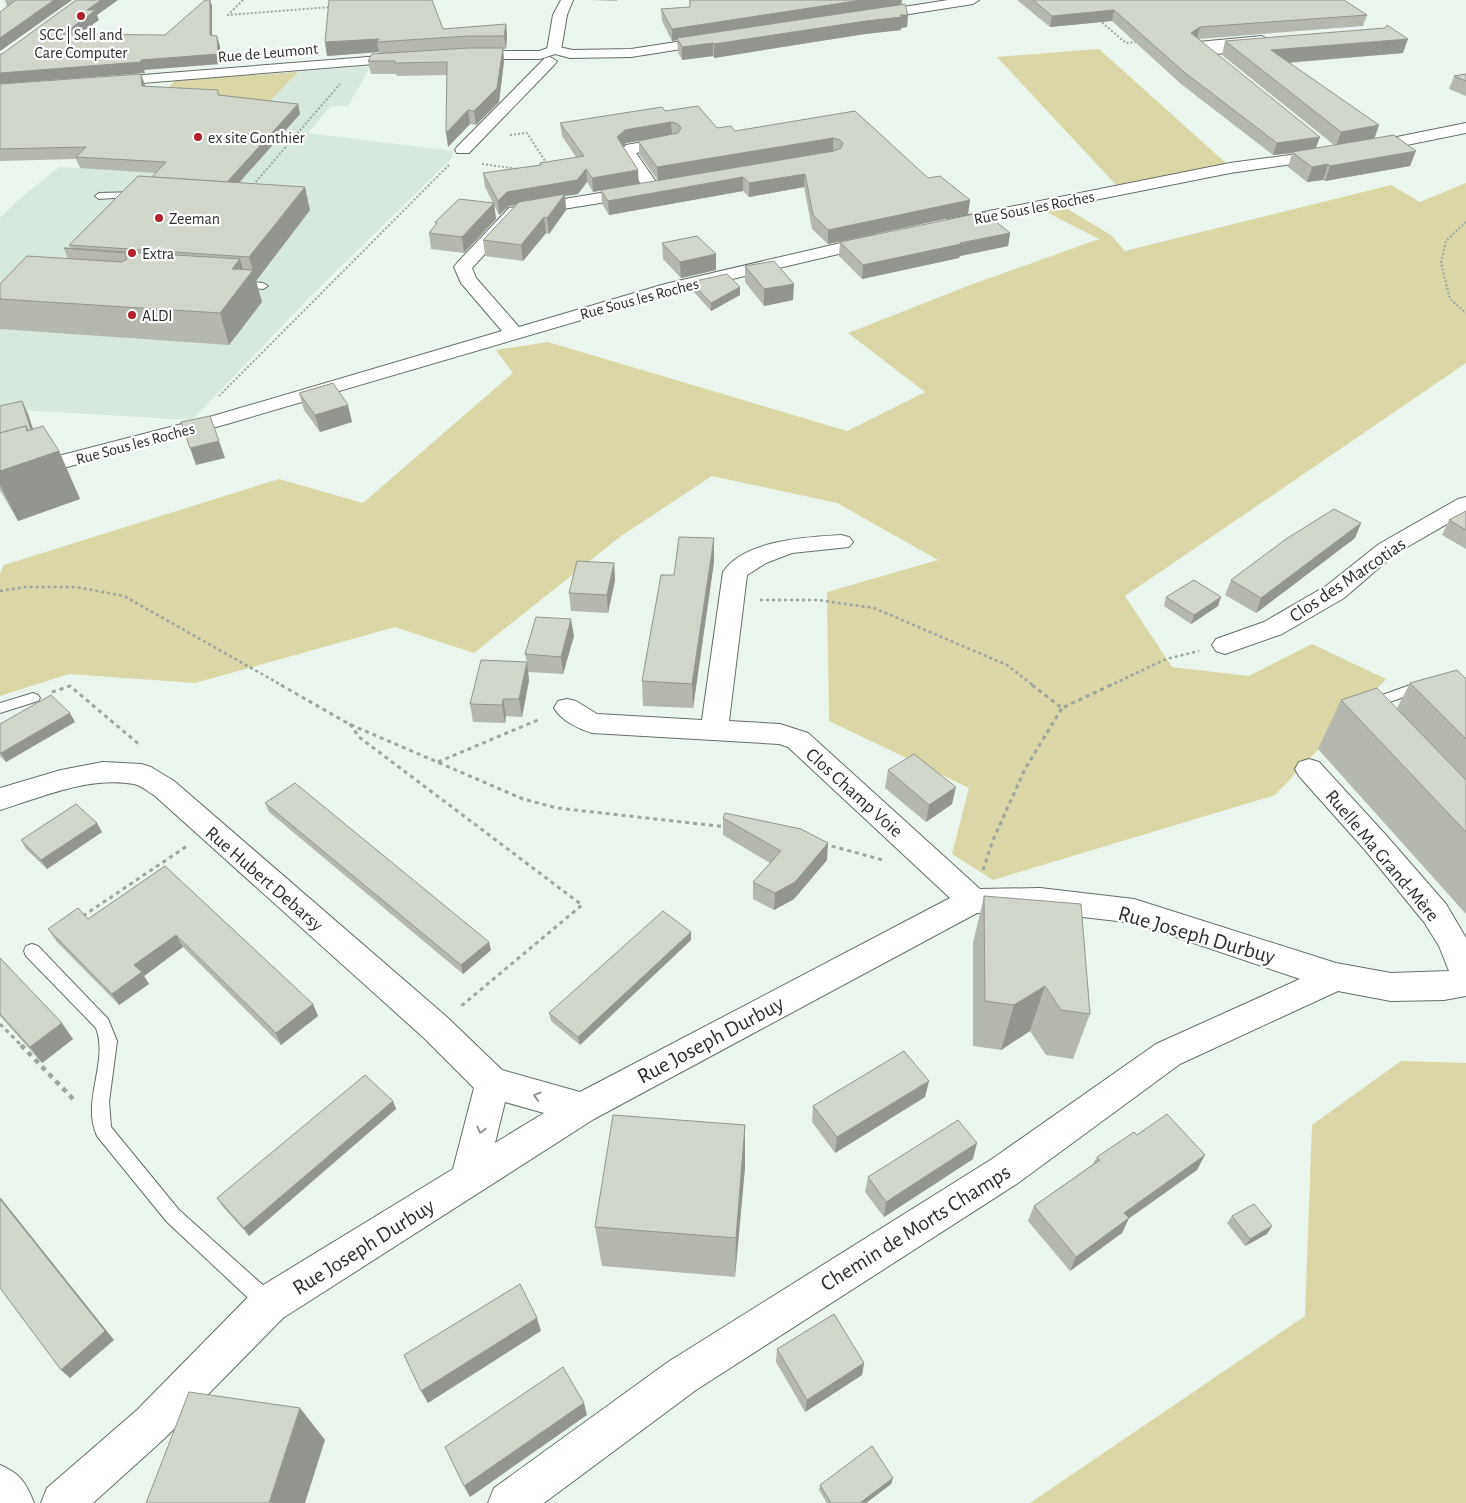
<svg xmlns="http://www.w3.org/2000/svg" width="1466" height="1503" font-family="'Alegreya Sans',sans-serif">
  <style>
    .built { fill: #d6e9dc }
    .green { fill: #dbd6a5 }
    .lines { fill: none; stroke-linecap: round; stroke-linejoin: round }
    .service-casing { stroke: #646e67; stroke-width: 2 }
    .minor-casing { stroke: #646e67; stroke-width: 2 }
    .tertiary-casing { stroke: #646e67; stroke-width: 2 }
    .path-far3 { stroke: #9da6a0; stroke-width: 2; stroke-dasharray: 2 2; stroke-linecap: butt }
    .path-far2 { stroke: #9da6a0; stroke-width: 2.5; stroke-dasharray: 3 3; stroke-linecap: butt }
    .path-far1 { stroke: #9da6a0; stroke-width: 3; stroke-dasharray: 4 4; stroke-linecap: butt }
    .path { stroke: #9da6a0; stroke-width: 4.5; stroke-dasharray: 5 5; stroke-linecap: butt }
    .service { fill: #fff; fill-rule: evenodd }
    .minor { fill: #fff; fill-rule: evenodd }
    .tertiary { fill: #fff; fill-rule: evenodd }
    .wall { fill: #b4b8af; fill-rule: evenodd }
    .shaded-wall { fill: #92968e }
    .building { fill: #d1d6cb; stroke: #92968e }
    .oneway { stroke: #959896 }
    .poi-dot { fill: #b2202e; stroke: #fff; stroke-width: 2 }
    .labels { text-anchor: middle; stroke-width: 4.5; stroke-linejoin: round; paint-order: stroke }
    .far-poi-label { font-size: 16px; fill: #2b302d; stroke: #fff; text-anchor: start }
    .far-street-label { font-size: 16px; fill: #2b302d; stroke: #fff }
    .street-label { font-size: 19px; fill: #2b302d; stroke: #fff }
    .near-street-label { font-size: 22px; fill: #2b302d; stroke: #fff }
  </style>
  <rect width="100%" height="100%" fill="#eaf6ed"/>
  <polygon class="built" points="371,66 348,106 331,106 308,133 453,151 452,158 311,296 192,420 0,409 0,218 18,200 59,167 80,168 175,81"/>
  <g class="green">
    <polygon points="1099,49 1227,164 1119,188 997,57"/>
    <polygon points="298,72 268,103 158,97 175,81"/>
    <polygon points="1466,183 1466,363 1125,596 1172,667 1249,676 1312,644 1386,679 1275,795 993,880 952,854 969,788 829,721 827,592 938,560 837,503 712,476 621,536 474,653 395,627 195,683 69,674 0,696 0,573 4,565 279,479 363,503 513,373 496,350 548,342 847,431 925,392 848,333 973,284 1099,239 1040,209 1059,204 1111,235 1125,251 1391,185 1420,202"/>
    <polygon points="1401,1061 1466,1063 1466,1503 1030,1503 1305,1316 1312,1125"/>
  </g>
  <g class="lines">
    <defs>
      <g id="service">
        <polygon points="138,192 142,194 141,196 99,199 95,196 99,193"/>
        <polygon points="240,281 263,283 268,286 263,289 237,286 237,282"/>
        <polygon points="1424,680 1429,682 1431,685 1429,688 1384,704 1371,712 1366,710 1364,707 1374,698"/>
        <polygon points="33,693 38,695 40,698 38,701 0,713 0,703"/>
        <path d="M 32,944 L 38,946 L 108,1019 L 117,1041 L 109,1102 L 111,1127 L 179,1210 L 275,1296 L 278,1303 L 275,1310 L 268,1313 L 261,1310 L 167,1222 L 97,1136 C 81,1101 109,1062 96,1028 L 26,956 L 24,951 L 26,946 Z"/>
      </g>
      <g id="minor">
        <polygon points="561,0 573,0 567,15 561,50 554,54 547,50 553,15"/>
        <polygon points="1262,36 1269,40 1265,43 1267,46 1265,49 1260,50 1204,55 1199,54 1198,50 1191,46 1198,42"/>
        <polygon points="550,57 557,61 555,64 469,153 457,153 455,150 457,147 545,58"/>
        <polygon points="1466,123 1466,133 1367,153 1361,151 1359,148 1361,145 1367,143"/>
        <polygon points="672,137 678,139 680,142 678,145 636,153 661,189 659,193 647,193 619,152 626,145"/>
        <polygon points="1327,150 1333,152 1335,155 1333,158 1230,173 954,228 948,227 945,223 948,219 954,218 1230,163"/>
        <polygon points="637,187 643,188 645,192 643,196 520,216 472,268 476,278 519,327 665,284 875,235 881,236 884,240 881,244 677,292 227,424 0,485 0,471 213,416 502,331 461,283 454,267 457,263 509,208"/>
        <polygon points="1466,497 1466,513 1395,554 1344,598 1282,634 1225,654 1216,651 1212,645 1216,639 1264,622 1326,586 1379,544 1458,499"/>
        <path d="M 841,535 L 849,537 L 853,542 L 849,547 L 792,553 L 766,563 L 747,575 L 729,721 L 780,724 L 808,733 L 980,889 L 1040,888 L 1134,899 L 1336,963 L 1391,973 L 1449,971 L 1439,946 L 1424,922 L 1365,850 L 1299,776 L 1295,769 L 1299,762 L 1309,759 L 1319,762 L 1385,834 L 1446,904 L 1466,938 L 1466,996 L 1444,1000 L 1391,1001 L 1338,991 L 1180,1064 L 1018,1183 L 696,1390 L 544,1503 L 488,1503 L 494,1488 L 668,1362 L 992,1159 L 1156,1044 L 1300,979 L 1134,923 L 1040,912 L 977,913 L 594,1119 L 283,1318 L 165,1438 L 93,1503 L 41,1503 L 47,1488 L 137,1410 L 255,1290 L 453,1169 L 474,1088 L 424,1038 L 154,795 C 148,792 141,785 134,784 C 89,776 42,797 0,810 L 0,788 L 61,770 L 103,762 L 141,764 L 151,767 L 174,781 L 448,1018 L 502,1070 L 580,1092 L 950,898 L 788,747 L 779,744 L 592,733 C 578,729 561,720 554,708 L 558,701 L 567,699 L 576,701 L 597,714 L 702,720 L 723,572 C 744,540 807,537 841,535 ZM 505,1102 L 544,1113 L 495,1143 Z"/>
        <path d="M 0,1465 C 21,1474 26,1483 34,1503 L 0,1503 Z"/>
      </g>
      <g id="tertiary">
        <polygon points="948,0 979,0 973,4 871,20 864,16 871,12"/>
        <polygon points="715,36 722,40 720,43 631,57 570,58 555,54 540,59 466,59 459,55 466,51 539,51 554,46 573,50 631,49"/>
        <polygon points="406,54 413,58 411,61 105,86 100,85 98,82 100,79 105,78"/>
      </g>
    </defs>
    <use href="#service" class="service-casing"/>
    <use href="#minor" class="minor-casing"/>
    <use href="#tertiary" class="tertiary-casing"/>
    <g class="path-far3">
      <polyline points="243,0 228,15 331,7"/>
      <polyline points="1099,20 1126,43 1137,42"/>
      <polyline points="510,135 527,133 547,164"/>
      <polyline points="482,164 518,169"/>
      <polyline points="253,185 340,84"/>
      <polyline points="1466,222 1446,241 1441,263 1450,299 1466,313"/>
      <polyline points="219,396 449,165"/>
    </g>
    <g class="path-far2">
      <polyline points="0,591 26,587 76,587 124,596 283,686"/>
      <polyline points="760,600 818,600 874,608 1007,665 1034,686"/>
      <polyline points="1109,686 1166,659 1199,651"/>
    </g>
    <g class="path-far1">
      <polyline points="281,685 349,724 523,799 557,808 727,827"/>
      <polyline points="1032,685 1062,708 1111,685"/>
      <polyline points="52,692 70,686 141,746"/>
      <polyline points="350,724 359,737 582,905 460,1007"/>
      <polyline points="438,762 540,719"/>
      <polyline points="824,844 883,860"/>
      <polyline points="983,870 993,840 1025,769 1062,708"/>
      <polyline points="83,916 187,846"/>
      <polyline points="0,1024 22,1046"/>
    </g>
    <polyline class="path" points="21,1045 76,1102"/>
    <use href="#service" class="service"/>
    <use href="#minor" class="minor"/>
    <use href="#tertiary" class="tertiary"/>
  </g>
  <g class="wall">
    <polygon points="5,0 72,0 0,51 0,12 7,7"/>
    <polygon points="590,0 618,0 617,1"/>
    <polygon points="689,0 902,0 901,4 908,15 907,27 901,28 901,30 865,34 714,58 713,56 682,60 678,52 677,40 672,41 662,21 661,9 690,7"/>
    <polygon points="1017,0 1344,0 1367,15 1363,26 1198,39 1316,148 1334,145 1222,55 1225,41 1403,53 1289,63 1374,138 1410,166 1325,181 1323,180 1307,182 1288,167 1292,153 1273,155 1181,84 1112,21 1050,27"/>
    <polygon points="506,24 507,37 506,49 503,49 504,61 499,102 476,125 470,124 448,147 447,75 397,76 396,74 371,74 368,61 379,53 379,52 327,56 325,42 443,29"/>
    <polygon points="1466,74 1466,96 1449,89 1454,76"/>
    <polygon points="0,84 145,85 145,86 298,104 300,114 240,182 310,210 256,281 262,302 229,345 0,329 0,284 68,259 64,248 70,248 69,245 152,177 156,173 80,168 76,159 0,161"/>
    <path d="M 665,111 L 717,128 L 735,131 L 855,111 L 928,178 L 970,200 L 968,214 L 828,244 L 812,229 L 804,187 L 749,197 L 743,191 L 609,215 L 602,204 L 601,190 L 593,192 L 587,182 L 578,194 L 565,196 L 566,210 L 549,234 L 546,233 L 523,261 L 485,256 L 483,240 L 516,205 L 509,206 L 499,215 L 494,205 L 496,219 L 464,253 L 431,249 L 429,233 L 436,225 L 435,222 L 493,203 L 485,187 L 483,173 L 540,165 L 540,163 L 576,157 L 562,136 L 560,123 ZM 639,141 L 639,154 L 658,181 L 639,184 L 623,146 L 626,143 Z"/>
    <polygon points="1010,233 1008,246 960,256 959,258 862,279 839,256 840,242"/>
    <polygon points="662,243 716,254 716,270 681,278 663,259"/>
    <polygon points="745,266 793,300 764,306 745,282"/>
    <polygon points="691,282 740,287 740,295 711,311 692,290"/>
    <polygon points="299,393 352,422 320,432 304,410"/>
    <polygon points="22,401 28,414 33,429 59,451 80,499 18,521 0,490 0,406"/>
    <polygon points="1466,511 1466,549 1442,535 1449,520"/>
    <polygon points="1361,523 1355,538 1256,613 1225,595 1231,580"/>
    <polygon points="714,538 714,562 693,708 643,706 642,681 674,575"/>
    <polygon points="614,563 615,580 608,613 571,611 569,593"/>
    <polygon points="1166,597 1218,606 1191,624 1164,606"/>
    <polygon points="574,636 563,674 528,672 529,680 522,717 506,716 505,723 473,722 470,704 527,662 525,654"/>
    <polygon points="1466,679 1466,914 1318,749 1341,700 1397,708 1410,683"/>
    <polygon points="75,722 6,762 0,756 0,724"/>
    <polygon points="888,770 952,804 926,822 885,788"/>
    <polygon points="265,803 491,950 463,974 269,812"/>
    <polygon points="723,818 827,860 794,899 774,910 753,899 753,882 770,863 723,835"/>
    <polygon points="102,832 47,869 26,849 21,840"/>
    <polygon points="165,866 313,1004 318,1016 281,1045 183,947 144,976 149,984 119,1005 56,941 48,929 88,919"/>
    <polygon points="984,896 1090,1014 1073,1059 1046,1055 1030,1031 1001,1050 973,1046 973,943"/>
    <polygon points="691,940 580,1045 551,1021 549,1013"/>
    <polygon points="0,958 73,1039 42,1063 0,1016"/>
    <polygon points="925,1097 835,1153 812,1122 813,1106"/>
    <polygon points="393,1101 396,1109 249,1236 222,1206 217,1198"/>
    <polygon points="745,1125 745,1167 735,1277 602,1266 595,1227"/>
    <polygon points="1137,1135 1197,1170 1129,1218 1122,1233 1070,1271 1028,1221 1034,1206 1093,1164 1097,1157"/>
    <polygon points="973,1159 884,1217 865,1192 868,1177"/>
    <polygon points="1232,1216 1272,1226 1267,1234 1245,1246 1227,1223"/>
    <polygon points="777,1349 864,1363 862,1375 805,1412 776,1362"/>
    <polygon points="893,1478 891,1484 866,1503 827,1503 819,1490 820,1485"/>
  </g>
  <g class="shaded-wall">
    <polygon points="54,0 72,0 0,51 0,38"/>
    <polygon points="101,0 118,0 97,15 99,20 66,44 63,34 87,10"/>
    <polygon points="210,0 212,6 212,46 210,35"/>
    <polygon points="862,0 902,0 901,5 677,38 677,40 672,41 672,29"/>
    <polygon points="1114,10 1112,21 1050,27 1052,16"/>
    <polygon points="900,15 908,15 907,27 901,28 901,30 865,34 714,58 714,44"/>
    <polygon points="506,24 507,37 506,49 504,36"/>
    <polygon points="1200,27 1197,39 1191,33"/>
    <polygon points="217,36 220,46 221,64 144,70 145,73 0,84 0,73 141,60"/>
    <polygon points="379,39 377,42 379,52 327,56 325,42"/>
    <polygon points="1408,39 1403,53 1267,64 1271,50"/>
    <polygon points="713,43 713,56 682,60 682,47"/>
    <polygon points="503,48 504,61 499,102 476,125 474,111"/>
    <polygon points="141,74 145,85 145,96 142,86"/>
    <polygon points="298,104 300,114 228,195 225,184"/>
    <polygon points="468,110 470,124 448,147 446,133"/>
    <polygon points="671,122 672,135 626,143 618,151 617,137 625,130"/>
    <polygon points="1379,125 1374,140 1336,147 1341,132"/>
    <polygon points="1320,137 1315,150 1292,152 1292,153 1273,155 1277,143"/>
    <polygon points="833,138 833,151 658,181 657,167"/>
    <polygon points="1416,151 1410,166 1325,181 1330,166"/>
    <polygon points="1328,164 1323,180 1307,182 1312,167"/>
    <polygon points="586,169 587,182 578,194 565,196 566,210 549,234 547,218 563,197 509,206 499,215 498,201 507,192"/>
    <polygon points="638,170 639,184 593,192 592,178"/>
    <polygon points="805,174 804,187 749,197 749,183"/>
    <polygon points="743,177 743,191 609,215 608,201"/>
    <polygon points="305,187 310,210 256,281 249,257"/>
    <polygon points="970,200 968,214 828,244 828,230"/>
    <polygon points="494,203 496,219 464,253 462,237"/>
    <polygon points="544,217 546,233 523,261 521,245"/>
    <polygon points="1010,233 1008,246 960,256 959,258 862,279 863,265"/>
    <polygon points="716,254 716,270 681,278 680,262"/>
    <polygon points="240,259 246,280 253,270 262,302 229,345 220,313 232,269"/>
    <polygon points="794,284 793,300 764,306 764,289"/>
    <polygon points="740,287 740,295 711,311 711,303"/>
    <polygon points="22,401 28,414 42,457 59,451 80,499 18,521 0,485 0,471"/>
    <polygon points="348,405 352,422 320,432 315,415"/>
    <polygon points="219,441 225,458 196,465 190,448"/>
    <polygon points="1361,523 1355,538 1256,613 1261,598"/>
    <polygon points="714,538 714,562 693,708 692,684"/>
    <polygon points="614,563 615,580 608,613 607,595"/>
    <polygon points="1221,597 1218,606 1191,624 1194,615"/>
    <polygon points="571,619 574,636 563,674 561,657"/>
    <polygon points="527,662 529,680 522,717 519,699"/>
    <polygon points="503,699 506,716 505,723 502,705"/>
    <polygon points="70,713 75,722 6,762 1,753"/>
    <polygon points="956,787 952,804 926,822 929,805"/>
    <polygon points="97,823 102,832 47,869 41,860"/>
    <polygon points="828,843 827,860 794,899 774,910 775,893"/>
    <polygon points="691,932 691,940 580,1045 578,1037"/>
    <polygon points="176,935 183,947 144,976 149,984 119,1005 112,994 134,965"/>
    <polygon points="489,942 491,950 463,974 461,965"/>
    <polygon points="1045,986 1030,1031 1001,1050 1014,1005"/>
    <polygon points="313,1004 318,1016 281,1045 276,1033"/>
    <polygon points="62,1023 73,1039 42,1063 30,1047"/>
    <polygon points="929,1081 925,1097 835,1153 837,1137"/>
    <polygon points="393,1101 396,1109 249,1236 244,1228"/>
    <polygon points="745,1125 745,1167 735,1277 736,1238"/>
    <polygon points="977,1143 973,1159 884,1217 886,1202"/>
    <polygon points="1205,1155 1197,1170 1117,1227 1124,1213"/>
    <polygon points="0,1197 114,1340 70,1378 61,1370"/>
    <polygon points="1129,1218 1122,1233 1070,1271 1076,1257"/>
    <polygon points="1272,1226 1267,1234 1245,1246 1250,1239"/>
    <polygon points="537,1318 541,1331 428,1403 421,1391"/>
    <polygon points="864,1363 862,1375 805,1412 807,1400"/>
    <polygon points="584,1403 587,1415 470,1497 464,1486"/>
    <polygon points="300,1408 325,1440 305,1503 269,1503"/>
    <polygon points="893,1478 891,1484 866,1503 860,1503"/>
  </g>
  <g class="building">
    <polygon points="16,0 54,0 0,38 0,12"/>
    <polygon points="76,0 101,0 87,10 96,10 63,34 165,35 205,0 210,0 210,35 217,36 218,54 141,60 141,62 0,73 0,54 2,54"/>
    <polygon points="329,0 432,0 443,29 506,24 504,36 469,36 377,42 379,39 325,42"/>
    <polygon points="690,0 862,0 672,29 661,9 690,7"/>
    <polygon points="1033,0 1344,0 1367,15 1200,27 1191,33 1320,137 1277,143 1184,72 1114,10 1052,16"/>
    <polygon points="905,4 908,15 900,15 902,17 866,21 714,44 713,43 682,47 677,38"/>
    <polygon points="1387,25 1408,39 1271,50 1379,125 1341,132 1225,41 1385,28"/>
    <polygon points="469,48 503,48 497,88 474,111 468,110 446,133 447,62 394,63 395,61 368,61 372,54"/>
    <polygon points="141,74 142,86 218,90 218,95 298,104 227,182 152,177 166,162 76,157 86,147 0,149 0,84"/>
    <polygon points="1466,74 1466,81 1454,76"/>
    <polygon points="698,106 717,128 731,126 735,131 855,111 928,178 940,176 970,200 828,230 813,215 805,174 749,183 743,177 608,201 601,190 834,151 841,148 843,143 840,140 833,138 657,167 638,141 678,133 681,128 678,124 671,122 625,130 617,137 638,170 592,178 586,169 577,180 507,192 498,201 483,173 541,165 540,163 584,156 560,123 662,107 665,111"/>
    <polygon points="1394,135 1416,151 1330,166 1328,164 1312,167 1292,152"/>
    <polygon points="138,176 305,187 249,257 69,245"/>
    <polygon points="565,194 547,218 544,217 521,245 483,240 519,202"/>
    <polygon points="459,199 494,203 462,237 429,233 437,223 435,222"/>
    <polygon points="984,212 1010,233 960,243 961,244 863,265 840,242"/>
    <polygon points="697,236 716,254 680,262 662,243"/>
    <polygon points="64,248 240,259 232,269 253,270 220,313 0,299 0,284 27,256 122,262 127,259 125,253"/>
    <polygon points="774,261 794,284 764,289 745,266"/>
    <polygon points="727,274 740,287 711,303 691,282"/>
    <polygon points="333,383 348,405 315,415 299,393"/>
    <polygon points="22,401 31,430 28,431 26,426 0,433 0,406"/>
    <polygon points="210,416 219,441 190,448 181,422"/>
    <polygon points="26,426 27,431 43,426 59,451 0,471 0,433"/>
    <polygon points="1334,509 1361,523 1261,598 1231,580 1286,539"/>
    <polygon points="1466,511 1466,530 1449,520"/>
    <polygon points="679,537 714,538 692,684 642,681 661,575 674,575"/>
    <polygon points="577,561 614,563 607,595 569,593"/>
    <polygon points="1194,580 1221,597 1194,615 1166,597"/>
    <polygon points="536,617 571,619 561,657 525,654"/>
    <polygon points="481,660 527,662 519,699 503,699 502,705 470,704"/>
    <polygon points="1457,670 1466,679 1466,739 1410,683"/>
    <polygon points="1377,688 1466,780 1466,832 1341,700"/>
    <polygon points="51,695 70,713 1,753 0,752 0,724"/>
    <polygon points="914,754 956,787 929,805 888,770"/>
    <polygon points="295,783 489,942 461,965 265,803"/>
    <polygon points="76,804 97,823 41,860 21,840"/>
    <polygon points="725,813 801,829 828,843 795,882 775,893 753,882 781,851 723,818"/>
    <polygon points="165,866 313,1004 276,1033 176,935 134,965 142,972 112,994 48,929 78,908 88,919"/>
    <polygon points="984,896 1081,904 1090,1014 1061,1010 1045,986 1014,1005 985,1001"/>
    <polygon points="663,911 691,932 578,1037 549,1013"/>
    <polygon points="0,958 62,1023 30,1047 0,1014"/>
    <polygon points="904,1051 929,1081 837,1137 813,1106"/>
    <polygon points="365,1075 393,1101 244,1228 217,1198"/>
    <polygon points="1167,1114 1205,1155 1124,1213 1129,1218 1076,1257 1034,1206 1100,1160 1097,1157 1134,1132 1137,1135"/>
    <polygon points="613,1115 745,1125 736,1238 595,1227"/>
    <polygon points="958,1120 977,1143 886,1202 868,1177"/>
    <polygon points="0,1199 105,1331 61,1370 0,1288"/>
    <polygon points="1254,1204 1272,1226 1250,1239 1232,1216"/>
    <polygon points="520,1284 537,1318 421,1391 404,1355"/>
    <polygon points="834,1314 864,1363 807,1400 777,1349"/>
    <polygon points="563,1367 584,1403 464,1486 445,1447"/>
    <polygon points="189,1392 300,1408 269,1503 146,1503"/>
    <polygon points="872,1446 893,1478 860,1503 831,1503 820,1485"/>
  </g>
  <defs><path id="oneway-chevron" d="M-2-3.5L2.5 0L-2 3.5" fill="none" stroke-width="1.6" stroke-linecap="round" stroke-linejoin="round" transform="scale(1.25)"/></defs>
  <g class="oneway">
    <use href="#oneway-chevron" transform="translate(537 1096) rotate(-164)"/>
    <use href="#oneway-chevron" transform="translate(481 1130) rotate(104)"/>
  </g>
  <g class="poi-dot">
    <circle cx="81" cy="16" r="5"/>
    <circle cx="198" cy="137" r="5"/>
    <circle cx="159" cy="218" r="5"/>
    <circle cx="132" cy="253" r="5"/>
    <circle cx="132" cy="315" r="5"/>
  </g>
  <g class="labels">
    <g class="far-poi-label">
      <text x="81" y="40" text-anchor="middle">SCC | Sell and<tspan x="81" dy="18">Care Computer</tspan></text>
      <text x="208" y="143">ex site Gonthier</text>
      <text x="169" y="224">Zeeman</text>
      <text x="142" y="259">Extra</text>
      <text x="142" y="321">ALDI</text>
    </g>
    <g class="far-street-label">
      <text transform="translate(268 52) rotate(-5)" y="6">Rue de Leumont</text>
      <text transform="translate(1034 207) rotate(-11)" y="6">Rue Sous les Roches</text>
      <text transform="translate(639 298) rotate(-15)" y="6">Rue Sous les Roches</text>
      <text transform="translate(135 443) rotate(-15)" y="6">Rue Sous les Roches</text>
    </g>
    <g class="street-label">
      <text transform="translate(1347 579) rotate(-34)" y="7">Clos des Marcotias</text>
      <text transform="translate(855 792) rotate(42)" y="7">Clos Champ Voie</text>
      <text transform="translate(1383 855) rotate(50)" y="7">Ruelle Ma Grand-Mère</text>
      <text transform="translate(265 878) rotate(41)" y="7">Rue Hubert Debarsy</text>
    </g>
    <g class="near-street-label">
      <text transform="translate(1197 934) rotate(16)" y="8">Rue Joseph Durbuy</text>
      <text transform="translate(710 1039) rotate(-28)" y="8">Rue Joseph Durbuy</text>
      <text transform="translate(915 1227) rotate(-32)" y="8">Chemin de Morts Champs</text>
      <text transform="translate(363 1246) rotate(-32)" y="8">Rue Joseph Durbuy</text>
    </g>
  </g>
</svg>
